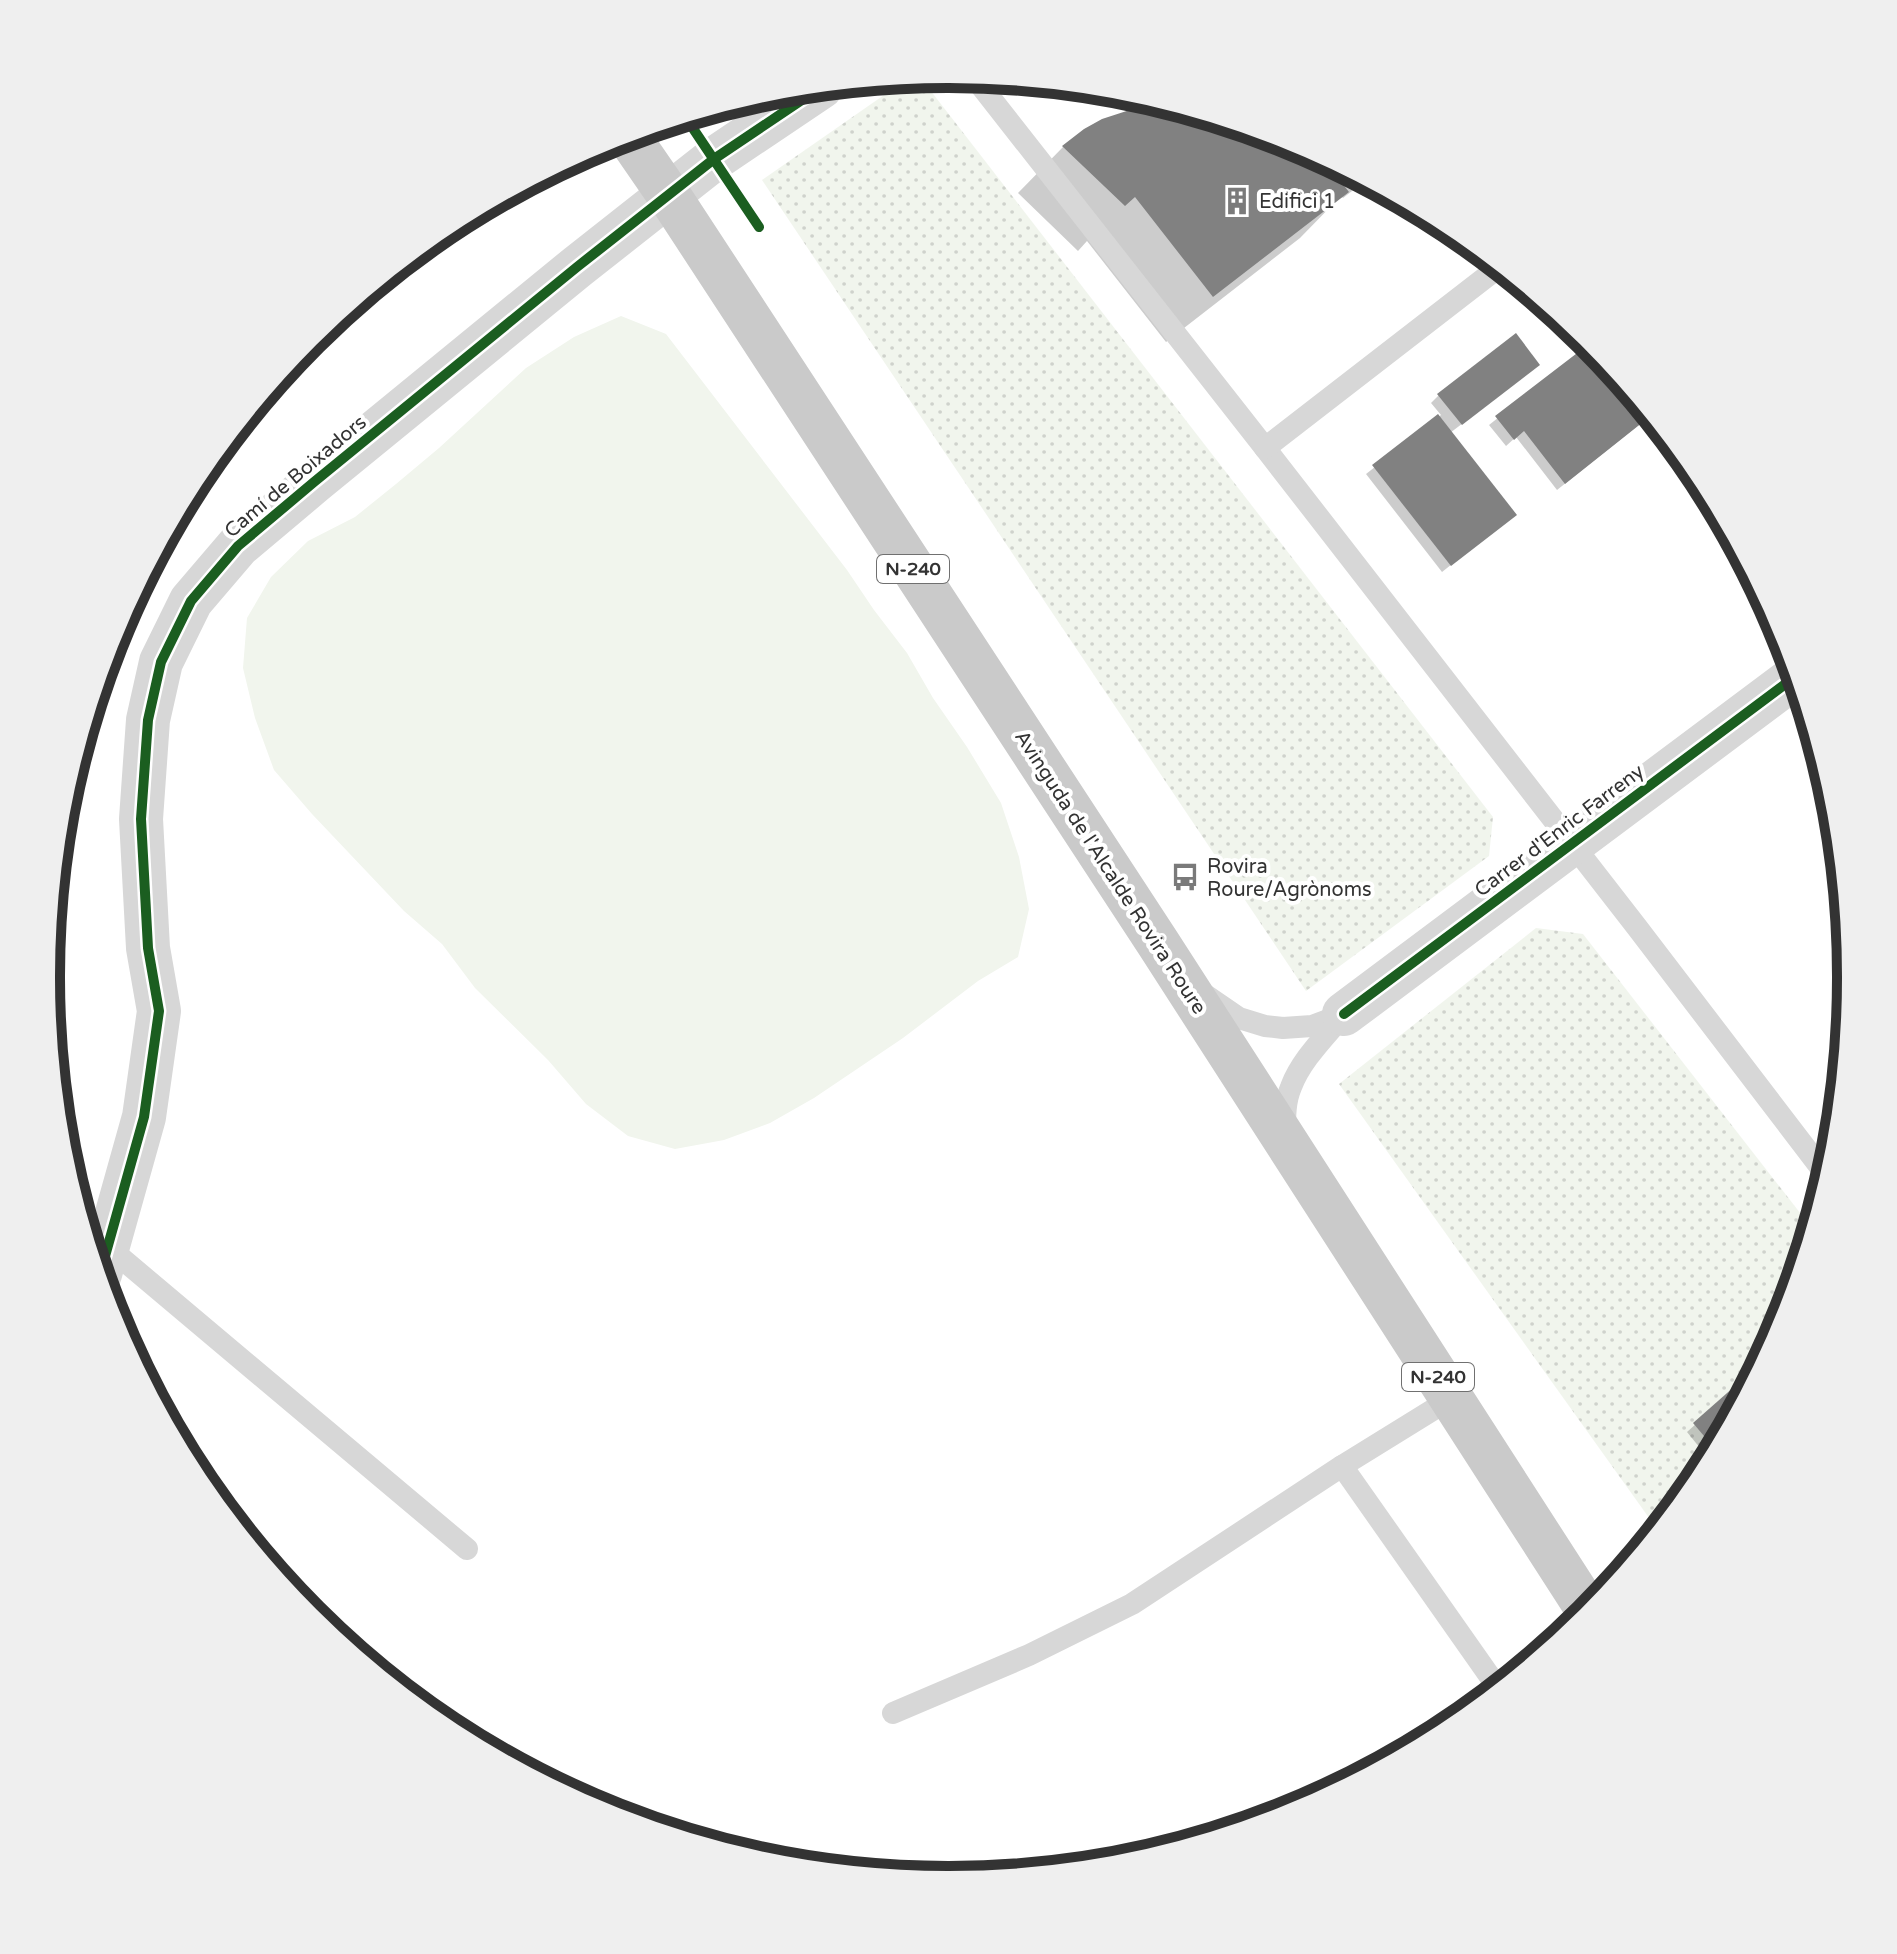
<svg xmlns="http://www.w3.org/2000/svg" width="1897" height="1954" font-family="'Varela Round',sans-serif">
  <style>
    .grass { fill: #f1f5ed }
    .garden { fill: url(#garden-dots) }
    .shadow { fill: #0003 }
    .building { fill: #818181 }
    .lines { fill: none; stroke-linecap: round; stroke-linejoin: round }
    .service { stroke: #d7d7d7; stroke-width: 22 }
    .minor { stroke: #d7d7d7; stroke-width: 44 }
    .primary { stroke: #cacaca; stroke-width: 44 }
    .cycleway-casing { stroke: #fff; stroke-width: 15 }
    .cycleway { stroke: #1b5e20; stroke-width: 10 }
    .labels { text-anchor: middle; stroke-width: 8; stroke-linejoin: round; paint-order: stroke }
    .shield { fill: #fff; stroke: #707070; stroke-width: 2 }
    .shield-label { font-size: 18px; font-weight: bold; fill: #333 }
    .poi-label { font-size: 20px; fill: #333; stroke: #fff; text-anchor: start }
    .street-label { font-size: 20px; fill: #333; stroke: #fff }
    .rim { fill: none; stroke: #333; stroke-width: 10 }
  </style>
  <defs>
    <pattern id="garden-dots" width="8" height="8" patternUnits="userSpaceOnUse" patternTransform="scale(2)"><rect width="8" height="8" fill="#f1f5ed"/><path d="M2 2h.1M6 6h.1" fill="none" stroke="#cfd2cc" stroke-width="1.8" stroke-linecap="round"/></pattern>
  </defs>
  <rect width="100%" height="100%" fill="#fff"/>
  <polygon class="grass" points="621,316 666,334 847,570 874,610 907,653 933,698 967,747 1001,803 1019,857 1029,909 1018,957 978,981 903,1038 814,1098 770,1123 724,1140 675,1149 628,1136 586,1104 548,1060 475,988 442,944 404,911 312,814 274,770 255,718 243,668 247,618 271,577 308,541 355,517 396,484 439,448 526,368 574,337"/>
  <g class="garden">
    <polygon points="920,77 1493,817 1489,856 1306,991 762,180 907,79"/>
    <polygon points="1536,928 1583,934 1811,1227 1782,1323 1699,1479 1657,1529 1339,1084"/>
  </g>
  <g class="shadow">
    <polygon points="724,107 705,120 701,114"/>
    <polygon points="1294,143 1365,181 1343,198 1341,196 1300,238 1166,342 1087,241 1078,251 1018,193 1063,147"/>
    <polygon points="1591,344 1650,416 1557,490 1516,437 1506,446 1489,425"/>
    <polygon points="1530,372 1450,433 1514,515 1442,572 1366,474 1441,415 1431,403 1439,395"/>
    <polygon points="1758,1368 1709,1459 1687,1432"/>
  </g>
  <g class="building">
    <polygon points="1165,104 1294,143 1322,158 1349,192 1213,297 1135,197 1125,206 1062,146 1084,129 1102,119 1142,106"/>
    <polygon points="1516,333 1540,365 1462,425 1437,394"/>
    <polygon points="1585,347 1643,422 1565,484 1524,431 1514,440 1495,416"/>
    <polygon points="1438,414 1517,515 1451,566 1372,465"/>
    <polygon points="1760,1364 1750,1384 1715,1449 1693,1423"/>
  </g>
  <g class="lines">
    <g class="service">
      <polyline points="974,77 1265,448 1636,926 1827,1176"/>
      <polyline points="1265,448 1499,267"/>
      <polyline points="1204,994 1239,1018 1265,1026 1283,1028 1312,1026 1344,1014"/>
      <path d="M 1285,1131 C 1285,1116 1285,1101 1291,1087 C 1301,1060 1325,1037 1343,1015"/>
      <polyline points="108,1247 467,1549"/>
      <polyline points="1342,1466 1498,1688"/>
      <polyline points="893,1713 1029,1655 1132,1604 1342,1466 1452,1398"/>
    </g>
    <g class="minor">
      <polyline points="1344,1014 1796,676"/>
      <polyline points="100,1274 144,1117 159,1011 148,948 141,819 148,720 161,662 191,601 238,546 314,482 577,267 714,159 821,87"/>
    </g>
    <polyline class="primary" points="628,136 668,194 1158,943 1589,1612"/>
    <defs>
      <g id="cycleway">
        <polyline points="686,118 759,227"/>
        <polyline points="1344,1014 1796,676"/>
        <polyline points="100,1274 144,1117 159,1011 148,948 141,819 148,720 161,662 191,601 238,546 314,482 577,267 714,159 821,87"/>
      </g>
    </defs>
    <use href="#cycleway" class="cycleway-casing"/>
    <use href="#cycleway" class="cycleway"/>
  </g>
  <defs>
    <symbol id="building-bare" viewBox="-9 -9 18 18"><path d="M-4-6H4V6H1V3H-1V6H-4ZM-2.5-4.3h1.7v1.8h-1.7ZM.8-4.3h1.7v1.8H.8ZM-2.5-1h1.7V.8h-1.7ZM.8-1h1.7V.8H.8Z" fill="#7a7a7a" stroke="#fff" stroke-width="2.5" paint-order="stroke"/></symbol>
    <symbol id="bus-bare" viewBox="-9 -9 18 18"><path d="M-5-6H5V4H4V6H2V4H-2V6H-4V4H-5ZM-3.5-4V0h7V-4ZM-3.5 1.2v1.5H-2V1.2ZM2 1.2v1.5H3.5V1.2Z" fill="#7a7a7a" stroke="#fff" stroke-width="2.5" paint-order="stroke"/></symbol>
  </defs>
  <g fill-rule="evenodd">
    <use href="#building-bare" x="1217" y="181" width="40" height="40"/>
    <use href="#bus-bare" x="1165" y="857" width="40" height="40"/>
  </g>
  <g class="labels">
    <g class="shield">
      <rect x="877" y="555" width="72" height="28" rx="6"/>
      <rect x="1402" y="1363" width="72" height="28" rx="6"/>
    </g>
    <g class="shield-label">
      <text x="913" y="575">N-240</text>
      <text x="1438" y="1383">N-240</text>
    </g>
    <g class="poi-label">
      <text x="1259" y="208">Edifici 1</text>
      <text x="1207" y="873">Rovira<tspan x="1207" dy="23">Roure/Agrònoms</tspan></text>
    </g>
    <g class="street-label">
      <text transform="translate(295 476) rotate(-40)" y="7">Camí de Boixadors</text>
      <text transform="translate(1559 830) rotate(-37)" y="7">Carrer d'Enric Farreny</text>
      <text transform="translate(1111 872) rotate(57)" y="7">Avinguda de l'Alcalde Rovira Roure</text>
    </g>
  </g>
  <path d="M0 0H1897V1954H0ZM948 88H949A888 888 0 0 1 1837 976V978A888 888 0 0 1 949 1866H948A888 888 0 0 1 60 978V976A888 888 0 0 1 948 88Z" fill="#efefef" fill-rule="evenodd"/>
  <path class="rim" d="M948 88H949A888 888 0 0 1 1837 976V978A888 888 0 0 1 949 1866H948A888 888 0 0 1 60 978V976A888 888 0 0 1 948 88Z"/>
</svg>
